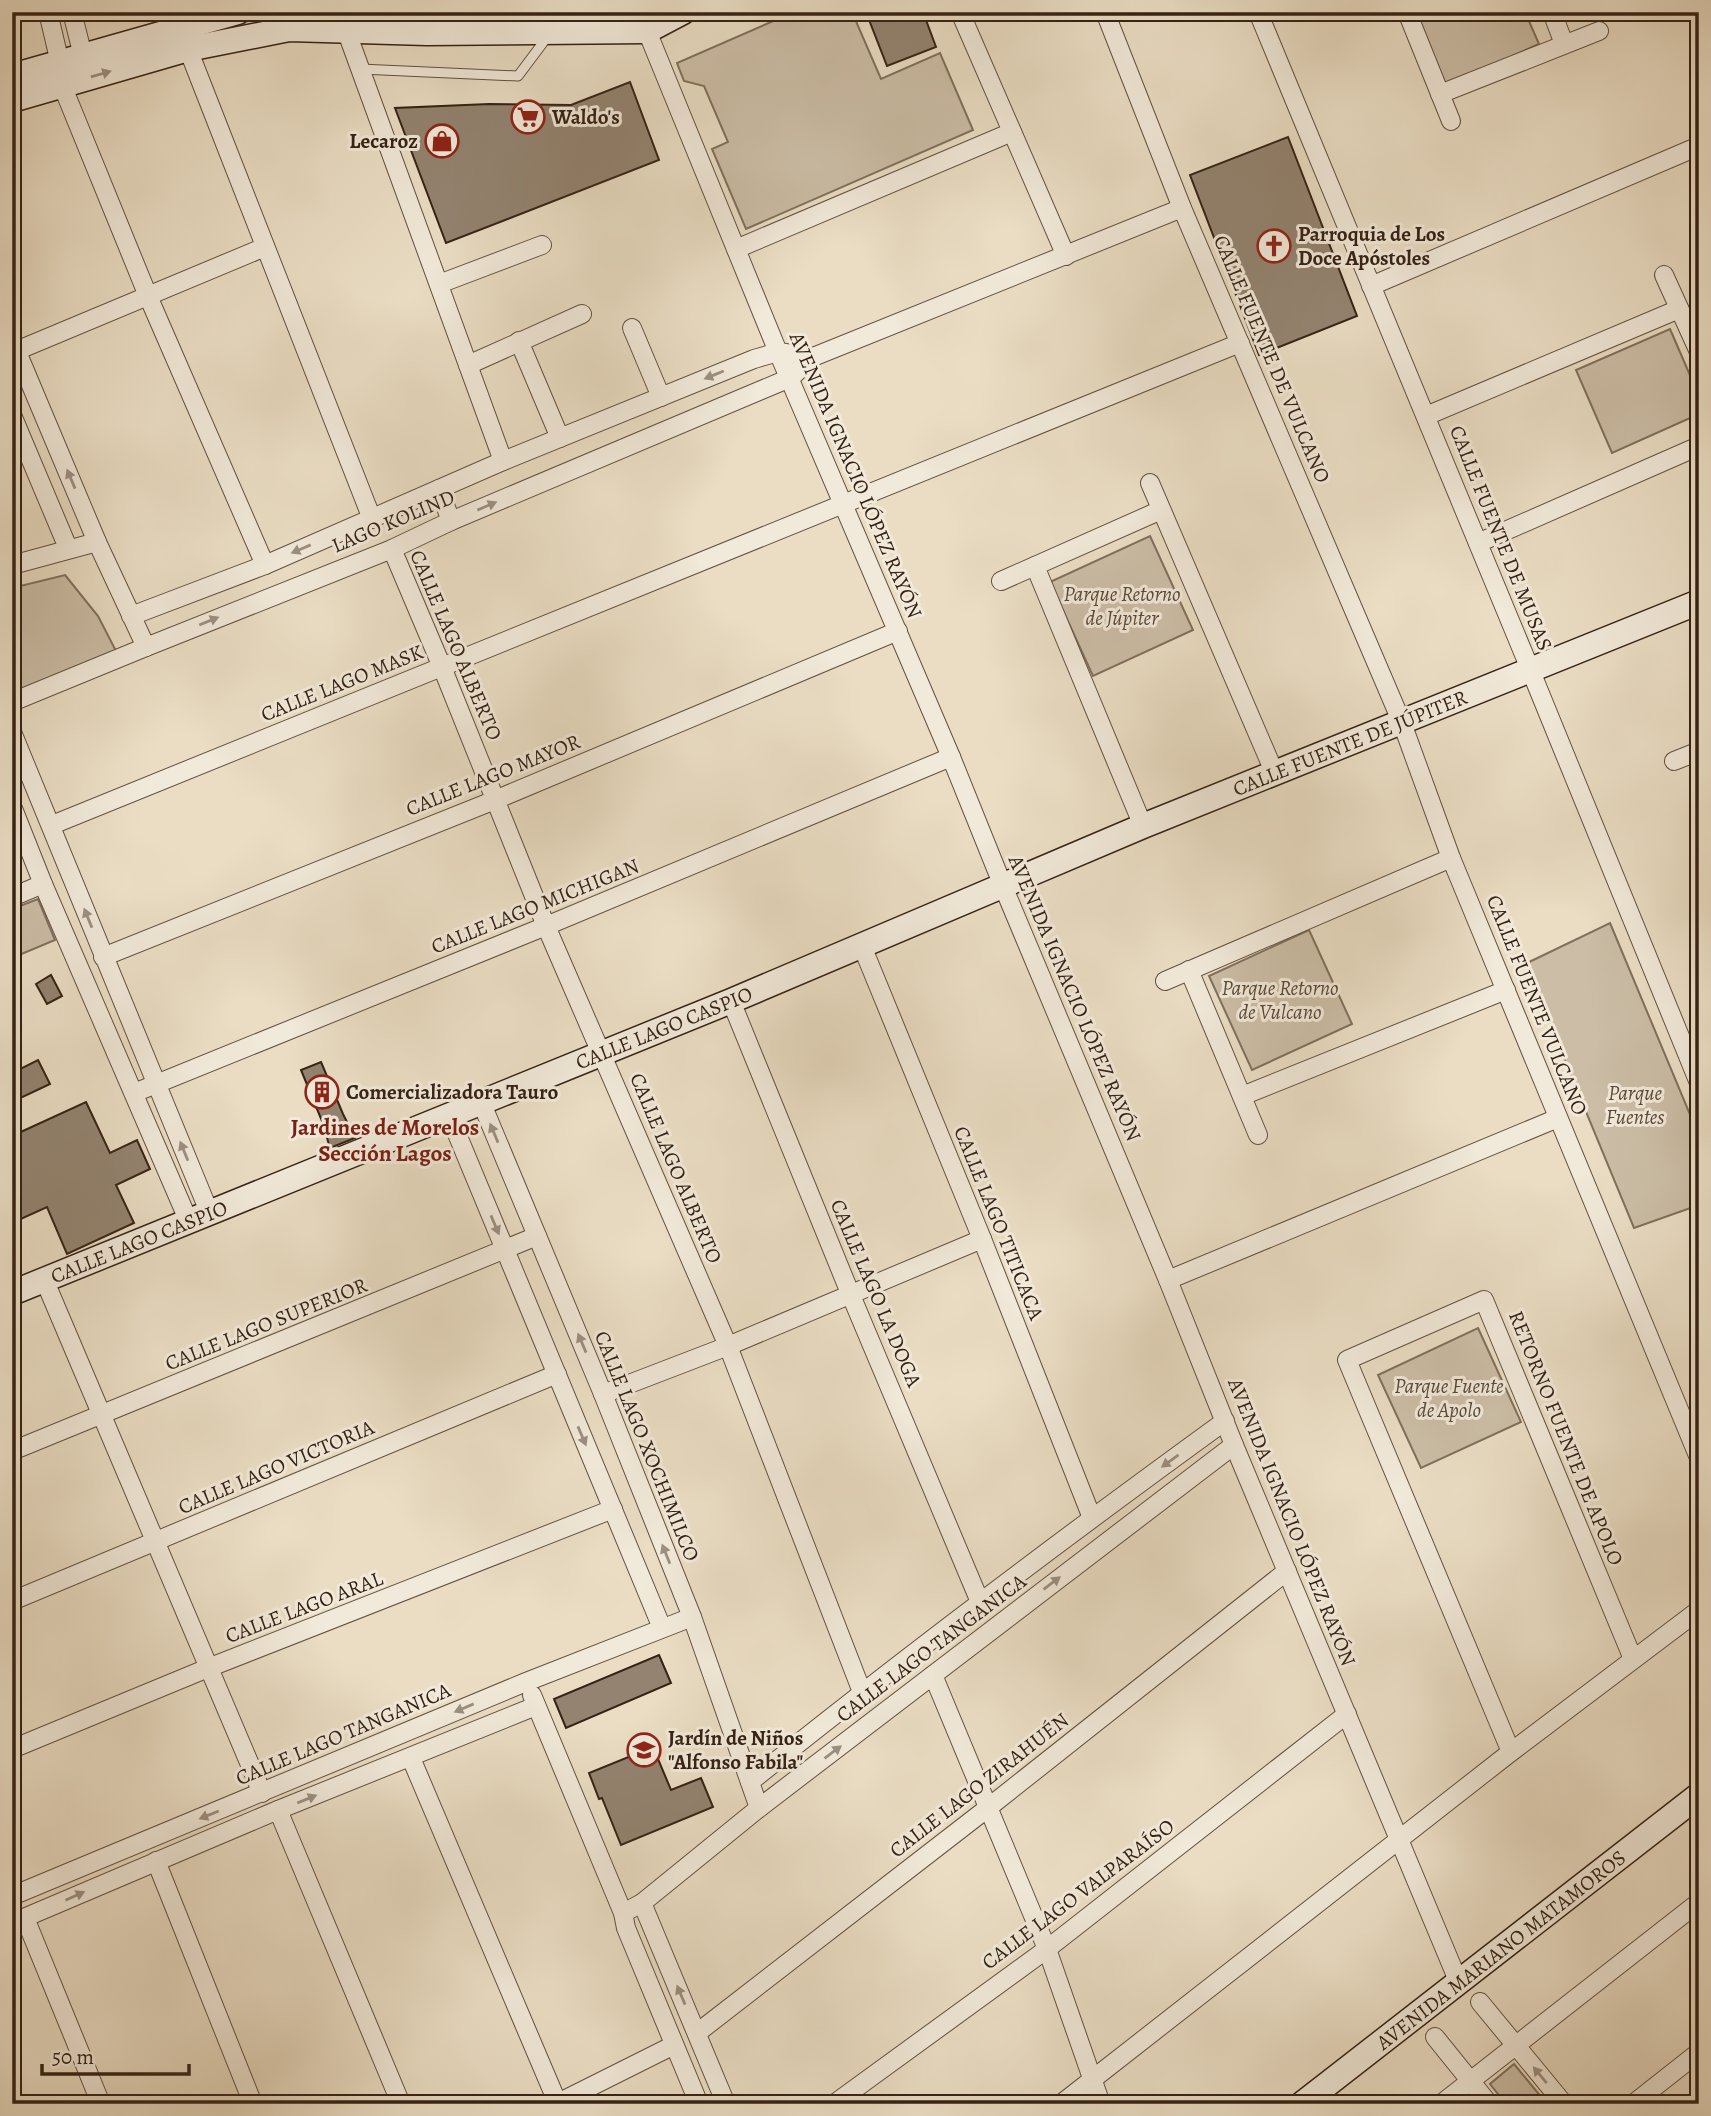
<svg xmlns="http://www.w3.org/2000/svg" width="1711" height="2116" font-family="Alegreya,serif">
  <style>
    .green { fill: #cbbda6; stroke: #80705e; stroke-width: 2 }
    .building { fill: #938370; stroke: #352215; stroke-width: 2 }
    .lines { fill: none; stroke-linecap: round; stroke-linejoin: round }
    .lane-casing { stroke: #625141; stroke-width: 11 }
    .street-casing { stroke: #625141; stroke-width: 20 }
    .secondary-casing { stroke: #352215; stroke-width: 27 }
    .lane { stroke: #f1e9d9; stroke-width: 9 }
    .street { stroke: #f1e9d9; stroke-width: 18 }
    .secondary { stroke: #f1e9d9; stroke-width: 24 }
    .oneway { fill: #9c8f81 }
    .labels { text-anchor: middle; stroke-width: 6; stroke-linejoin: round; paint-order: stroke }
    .poi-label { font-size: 21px; font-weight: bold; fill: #352215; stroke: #f1e9d9; text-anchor: start }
    .street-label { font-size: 21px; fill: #352215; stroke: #f1e9d9 }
    .park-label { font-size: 21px; font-style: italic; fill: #5a4939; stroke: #f1e9d9 }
    .neighbourhood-label { font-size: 23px; font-weight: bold; fill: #7a1f14; stroke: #f1e9d9 }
  </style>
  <rect width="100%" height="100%" fill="#eaddc4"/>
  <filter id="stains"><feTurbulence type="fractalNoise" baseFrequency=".00286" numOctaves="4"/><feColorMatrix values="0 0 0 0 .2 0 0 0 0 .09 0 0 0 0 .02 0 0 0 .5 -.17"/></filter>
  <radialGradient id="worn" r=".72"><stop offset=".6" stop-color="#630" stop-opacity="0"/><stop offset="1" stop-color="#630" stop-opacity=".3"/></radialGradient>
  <g class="green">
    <polygon points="794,12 852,12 881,79 940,53 973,130 746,229 712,149 728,142 704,86 684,81 677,63"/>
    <polygon points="1413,12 1525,12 1539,44 1445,86"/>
    <polygon points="1670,329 1699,396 1699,414 1612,453 1576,370"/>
    <polygon points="1150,536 1193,630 1093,676 1050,582"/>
    <polygon points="65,575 98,616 116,651 12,696 12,588"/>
    <polygon points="38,899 55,940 12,958 12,909"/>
    <polygon points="1610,923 1699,1136 1699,1205 1634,1228 1525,964"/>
    <polygon points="1309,930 1352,1024 1252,1070 1209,976"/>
    <polygon points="1478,1328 1521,1422 1421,1468 1378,1375"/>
    <polygon points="1514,2064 1547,2104 1506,2104 1490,2084"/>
  </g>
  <g class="building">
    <polygon points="866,12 923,12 936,47 887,66"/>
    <polygon points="630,82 659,160 446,243 395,108 489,104 571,105"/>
    <polygon points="1288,137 1357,316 1259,355 1190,175"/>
    <polygon points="51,975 62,996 47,1004 36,984"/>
    <polygon points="38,1060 50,1084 12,1102 12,1073"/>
    <polygon points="321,1062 343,1114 355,1138 330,1148 322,1121 301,1070"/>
    <polygon points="86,1102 110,1153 137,1140 150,1169 116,1185 134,1223 67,1254 47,1207 12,1223 12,1136"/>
    <polygon points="659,1655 671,1683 566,1728 554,1699"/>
    <polygon points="653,1747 671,1790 701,1778 713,1807 621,1845 602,1798 599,1799 589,1773"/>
  </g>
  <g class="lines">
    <defs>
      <polyline id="lane" points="360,69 518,76 548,36"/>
      <g id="street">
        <polyline points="48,12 60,63"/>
        <polyline points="72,12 83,56"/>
        <polyline points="960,12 1066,256"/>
        <polyline points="1105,12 1182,208 1402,723 1451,858 1699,1458"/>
        <polyline points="1258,12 1530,669 1699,1083"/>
        <polyline points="1407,12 1451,121"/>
        <polyline points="1552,12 1564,44"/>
        <polyline points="346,30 503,461"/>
        <polyline points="647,31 778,352 951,757 1003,886 1168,1280 1234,1445 1459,1983"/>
        <polyline points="188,49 372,519"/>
        <polyline points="62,85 148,296 265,565"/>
        <polyline points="1440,94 1599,31"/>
        <polyline points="736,249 1012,132"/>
        <polyline points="1664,275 1699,352"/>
        <polyline points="439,284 542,245"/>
        <polyline points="1371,286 1699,146"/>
        <polyline points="632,328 661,397"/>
        <polyline points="12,340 97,542 146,647"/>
        <polyline points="519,341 560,438"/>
        <polyline points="16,351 265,247"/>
        <polyline points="468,365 582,314"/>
        <polyline points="12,415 68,548"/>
        <polyline points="1426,416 1679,309"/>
        <polyline points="1150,483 1275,774"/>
        <polyline points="439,489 451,521"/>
        <polyline points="1478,543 1699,446"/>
        <polyline points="392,549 442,667 546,926 728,1346 862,1692"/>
        <polyline points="12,565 97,542"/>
        <polyline points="1035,566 1143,826"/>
        <polyline points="1001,581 1161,510"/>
        <polyline points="131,616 265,565 503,461 754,359 778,352 813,357"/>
        <polyline points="12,702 146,647 392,549 451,521 759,391 790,378 813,357 1182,208"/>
        <polyline points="12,732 210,1214"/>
        <polyline points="1674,761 1699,751"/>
        <polyline points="12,806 43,884 189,1222"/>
        <polyline points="52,825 1240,343"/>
        <polyline points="12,897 43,884"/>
        <polyline points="862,946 982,1239 1092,1518"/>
        <polyline points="103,957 495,800 898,631"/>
        <polyline points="1189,970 1258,1135"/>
        <polyline points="1165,981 1451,858"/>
        <polyline points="731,1001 850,1293 980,1602"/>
        <polyline points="134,1093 546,926 951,757"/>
        <polyline points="1242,1096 1506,990"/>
        <polyline points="482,1104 603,1394 692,1617 759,1808"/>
        <polyline points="450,1117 662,1628"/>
        <polyline points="44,1279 262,1793"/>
        <polyline points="1168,1280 1558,1118"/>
        <polyline points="603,1394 728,1346 982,1239"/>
        <polyline points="12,1451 537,1236"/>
        <polyline points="12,1601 557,1374"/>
        <polyline points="933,1675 1047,1949 1101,2104"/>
        <polyline points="532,1695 623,1913 626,1928 699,2104"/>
        <polyline points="12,1749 208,1668 613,1509"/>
        <polyline points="1511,1752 1347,1360 1484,1300 1633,1659"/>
        <polyline points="411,1758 558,2104"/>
        <path d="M 750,1782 C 905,1657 1064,1538 1225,1421"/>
        <polyline points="278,1810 401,2104"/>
        <polyline points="156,1861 253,2104"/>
        <polyline points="12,1896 526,1682 692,1617"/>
        <polyline points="642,1903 726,2104"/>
        <polyline points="623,1913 642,1903 759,1808 1234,1445"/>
        <polyline points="25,1918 101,2104"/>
        <polyline points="12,1923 278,1810 536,1706"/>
        <polyline points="1480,2002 1564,2104"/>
        <polyline points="697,2033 989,1807 1287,1571"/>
        <polyline points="1435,2037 1489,2104"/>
        <polyline points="556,2104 674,2045"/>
        <polyline points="834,2104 1047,1949 1347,1714"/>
        <polyline points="1061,2104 1511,1752 1699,1610"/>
        <polyline points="1441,2104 1699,1902"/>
        <polyline points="1633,2104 1699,2052"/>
      </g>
      <g id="secondary">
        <polyline points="12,76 238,12"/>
        <polyline points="12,100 188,49 289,29 427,33 647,31 683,12"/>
        <polyline points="12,1293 731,1001 1143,826 1699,602"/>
        <polyline points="1302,2104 1699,1795"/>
      </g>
    </defs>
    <use href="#lane" class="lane-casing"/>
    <use href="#street" class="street-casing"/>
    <use href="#secondary" class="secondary-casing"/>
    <use href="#lane" class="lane"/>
    <use href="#street" class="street"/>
    <use href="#secondary" class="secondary"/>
  </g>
  <defs><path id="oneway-solid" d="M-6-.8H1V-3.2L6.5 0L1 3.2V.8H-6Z" transform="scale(1.75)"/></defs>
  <g class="oneway">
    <use href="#oneway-solid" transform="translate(101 74) rotate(-16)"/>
    <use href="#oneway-solid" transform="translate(714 375) rotate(158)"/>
    <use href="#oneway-solid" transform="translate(71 479) rotate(-113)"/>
    <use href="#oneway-solid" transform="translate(487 506) rotate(-23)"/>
    <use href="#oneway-solid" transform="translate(301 549) rotate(157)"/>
    <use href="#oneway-solid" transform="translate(209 621) rotate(-22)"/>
    <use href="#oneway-solid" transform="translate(88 918) rotate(-112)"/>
    <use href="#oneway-solid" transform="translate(494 1133) rotate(-113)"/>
    <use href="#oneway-solid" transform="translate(184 1151) rotate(-112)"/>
    <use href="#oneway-solid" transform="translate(495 1225) rotate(67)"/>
    <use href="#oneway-solid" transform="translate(582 1343) rotate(-113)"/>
    <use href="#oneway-solid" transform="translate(582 1436) rotate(67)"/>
    <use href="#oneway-solid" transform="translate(1170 1461) rotate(144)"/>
    <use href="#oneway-solid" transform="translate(666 1554) rotate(-112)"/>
    <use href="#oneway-solid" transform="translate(1052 1583) rotate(-37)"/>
    <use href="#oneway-solid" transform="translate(464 1708) rotate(157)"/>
    <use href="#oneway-solid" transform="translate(833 1752) rotate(-37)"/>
    <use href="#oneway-solid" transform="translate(307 1799) rotate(-22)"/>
    <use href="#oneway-solid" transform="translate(209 1815) rotate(158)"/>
    <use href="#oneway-solid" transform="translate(75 1896) rotate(-24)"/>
    <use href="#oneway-solid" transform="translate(681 1995) rotate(-113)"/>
    <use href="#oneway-solid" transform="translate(1540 2075) rotate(-130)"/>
  </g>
  <defs>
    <symbol id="supermarket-ring" viewBox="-11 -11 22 22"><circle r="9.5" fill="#f1e9d9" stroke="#8f2418" stroke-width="1.5"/><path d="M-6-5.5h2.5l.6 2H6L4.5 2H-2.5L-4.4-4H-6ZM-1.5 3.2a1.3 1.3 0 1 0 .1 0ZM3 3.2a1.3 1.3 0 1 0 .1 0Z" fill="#8f2418"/></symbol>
    <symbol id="shop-ring" viewBox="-11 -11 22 22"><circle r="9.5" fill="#f1e9d9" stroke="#8f2418" stroke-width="1.5"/><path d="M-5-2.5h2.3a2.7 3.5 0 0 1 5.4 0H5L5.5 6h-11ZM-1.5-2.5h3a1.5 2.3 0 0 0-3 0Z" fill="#8f2418"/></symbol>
    <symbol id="church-ring" viewBox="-11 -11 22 22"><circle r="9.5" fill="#f1e9d9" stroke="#8f2418" stroke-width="1.5"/><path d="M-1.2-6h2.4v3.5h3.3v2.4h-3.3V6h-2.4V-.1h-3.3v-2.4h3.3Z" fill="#8f2418"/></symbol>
    <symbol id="building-ring" viewBox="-11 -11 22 22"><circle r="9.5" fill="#f1e9d9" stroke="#8f2418" stroke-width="1.5"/><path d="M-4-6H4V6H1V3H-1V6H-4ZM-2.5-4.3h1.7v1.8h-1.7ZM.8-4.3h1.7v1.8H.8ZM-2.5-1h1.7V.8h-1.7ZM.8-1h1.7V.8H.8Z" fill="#8f2418"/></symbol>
    <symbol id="school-ring" viewBox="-11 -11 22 22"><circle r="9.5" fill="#f1e9d9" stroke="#8f2418" stroke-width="1.5"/><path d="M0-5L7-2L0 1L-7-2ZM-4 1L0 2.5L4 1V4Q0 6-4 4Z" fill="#8f2418"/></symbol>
  </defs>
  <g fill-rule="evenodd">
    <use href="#supermarket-ring" x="509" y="98" width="38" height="38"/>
    <use href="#shop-ring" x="423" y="122" width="38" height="38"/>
    <use href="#church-ring" x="1255" y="227" width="38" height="38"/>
    <use href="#building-ring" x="303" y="1073" width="38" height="38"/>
    <use href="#school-ring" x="625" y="1731" width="38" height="38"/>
  </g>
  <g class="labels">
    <g class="poi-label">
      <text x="552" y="124">Waldo's</text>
      <text x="418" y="148" text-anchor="end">Lecaroz</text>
      <text x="1298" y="241">Parroquia de Los<tspan x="1298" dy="24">Doce Apóstoles</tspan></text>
      <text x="346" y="1099">Comercializadora Tauro</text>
      <text x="668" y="1745">Jardín de Niños<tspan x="668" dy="24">"Alfonso Fabila"</tspan></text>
    </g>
    <g class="street-label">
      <text transform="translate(1272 359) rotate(67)" y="7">CALLE FUENTE DE VULCANO</text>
      <text transform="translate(856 475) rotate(67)" y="7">AVENIDA IGNACIO LÓPEZ RAYÓN</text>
      <text transform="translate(393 521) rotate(-23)" y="7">LAGO KOLIND</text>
      <text transform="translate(1501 538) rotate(68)" y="7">CALLE FUENTE DE MUSAS</text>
      <text transform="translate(456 645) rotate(67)" y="7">CALLE LAGO ALBERTO</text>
      <text transform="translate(342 683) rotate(-22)" y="7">CALLE LAGO MASK</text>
      <text transform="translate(1350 743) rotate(-22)" y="7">CALLE FUENTE DE JÚPITER</text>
      <text transform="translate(493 775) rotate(-22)" y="7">CALLE LAGO MAYOR</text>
      <text transform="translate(535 906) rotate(-22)" y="7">CALLE LAGO MICHIGAN</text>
      <text transform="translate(1075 998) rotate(67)" y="7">AVENIDA IGNACIO LÓPEZ RAYÓN</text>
      <text transform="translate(1537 1005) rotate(68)" y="7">CALLE FUENTE VULCANO</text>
      <text transform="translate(664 1028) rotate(-22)" y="7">CALLE LAGO CASPIO</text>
      <text transform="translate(676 1168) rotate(67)" y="7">CALLE LAGO ALBERTO</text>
      <text transform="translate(999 1223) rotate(68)" y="7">CALLE LAGO TITICACA</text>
      <text transform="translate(139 1242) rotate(-22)" y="7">CALLE LAGO CASPIO</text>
      <text transform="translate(876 1293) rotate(67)" y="7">CALLE LAGO LA DOGA</text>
      <text transform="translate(266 1324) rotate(-22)" y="7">CALLE LAGO SUPERIOR</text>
      <text transform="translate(1566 1438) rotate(68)" y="7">RETORNO FUENTE DE APOLO</text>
      <text transform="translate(647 1446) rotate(68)" y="7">CALLE LAGO XOCHIMILCO</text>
      <text transform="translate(276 1467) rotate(-23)" y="7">CALLE LAGO VICTORIA</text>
      <text transform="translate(1292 1522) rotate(68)" y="7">AVENIDA IGNACIO LÓPEZ RAYÓN</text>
      <text transform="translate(304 1607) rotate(-21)" y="7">CALLE LAGO ARAL</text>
      <text transform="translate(931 1648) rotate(-37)" y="7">CALLE LAGO TANGANICA</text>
      <text transform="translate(343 1734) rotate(-23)" y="7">CALLE LAGO TANGANICA</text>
      <text transform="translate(979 1785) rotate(-38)" y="7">CALLE LAGO ZIRAHUÉN</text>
      <text transform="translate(1078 1894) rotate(-37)" y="7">CALLE LAGO VALPARAÍSO</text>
      <text transform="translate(1501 1950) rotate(-38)" y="7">AVENIDA MARIANO MATAMOROS</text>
    </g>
    <g class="park-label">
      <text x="1122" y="601">Parque Retorno<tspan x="1122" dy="24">de Júpiter</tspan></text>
      <text x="1280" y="995">Parque Retorno<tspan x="1280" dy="24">de Vulcano</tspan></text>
      <text x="1635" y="1100">Parque<tspan x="1635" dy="24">Fuentes</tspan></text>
      <text x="1449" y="1393">Parque Fuente<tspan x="1449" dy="24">de Apolo</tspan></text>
    </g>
    <g class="neighbourhood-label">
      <text x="385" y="1135">Jardines de Morelos<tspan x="385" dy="26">Sección Lagos</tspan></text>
    </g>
  </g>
  <rect width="1711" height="2116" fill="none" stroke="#eaddc4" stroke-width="42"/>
  <rect x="14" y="14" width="1683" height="2088" fill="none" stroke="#352215" stroke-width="3.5"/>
  <rect x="21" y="21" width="1669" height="2074" fill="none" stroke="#352215" stroke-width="2"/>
  <path d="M42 2064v10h147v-10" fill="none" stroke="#352215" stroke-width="3.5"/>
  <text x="52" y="2064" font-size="21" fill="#352215" stroke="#f1e9d9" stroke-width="5" paint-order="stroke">50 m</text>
  <rect width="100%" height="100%" filter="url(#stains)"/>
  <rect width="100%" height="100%" fill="url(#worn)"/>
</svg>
